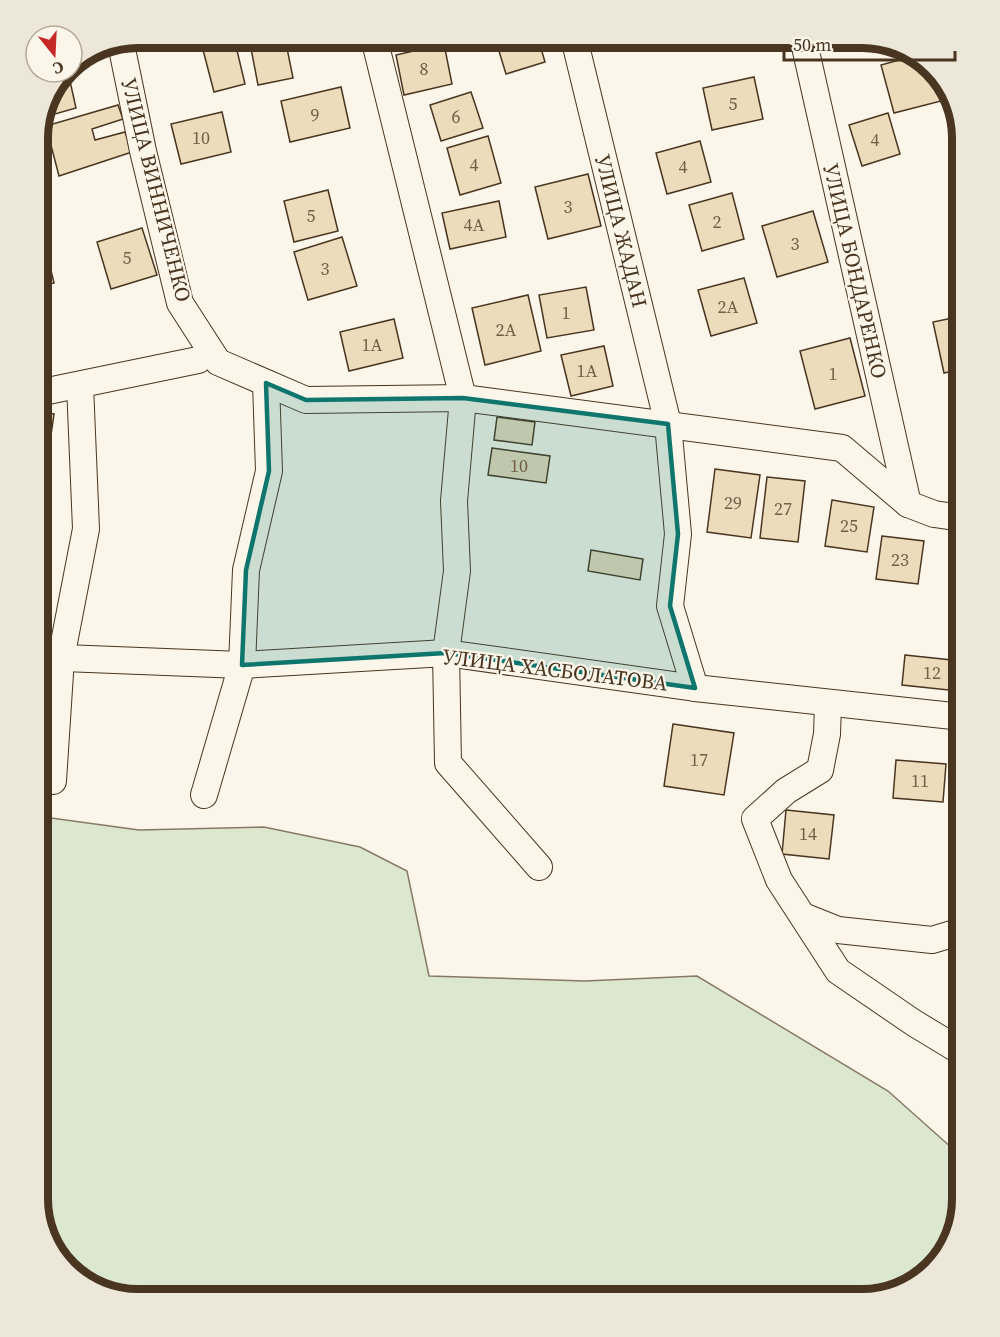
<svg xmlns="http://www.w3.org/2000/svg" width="1000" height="1337" font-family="'Source Serif 4',serif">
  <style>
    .green { fill: #dce7d0; stroke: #887966; stroke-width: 1.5 }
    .building { fill: #ecdcbc; stroke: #4a3520; stroke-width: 1.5 }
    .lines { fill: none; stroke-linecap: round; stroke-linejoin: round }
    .minor-casing { stroke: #4a3520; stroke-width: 28 }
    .minor { stroke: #fbf6e9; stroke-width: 26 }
    .marked { fill: #0f766e; fill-opacity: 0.2; stroke: #0f766e; stroke-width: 4.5; stroke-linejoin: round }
    .labels { text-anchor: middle; stroke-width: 4.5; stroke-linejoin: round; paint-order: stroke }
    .number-label { font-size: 18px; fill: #725f47 }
    .street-label { font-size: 21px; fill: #4a3520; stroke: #fbf6e9 }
    .rim { fill: none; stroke: #4a3520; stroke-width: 8 }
  </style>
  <rect width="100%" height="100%" fill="#fbf6e9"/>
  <polygon class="green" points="51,818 139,830 264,827 360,847 407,871 429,976 585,981 697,976 888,1091 962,1157 962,1199 949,1249 917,1283 862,1299 132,1299 88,1286 54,1254 38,1199 38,835"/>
  <g class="building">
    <polygon points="234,38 245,84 214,92 202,46"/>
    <polygon points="249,38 285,38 293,78 258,85"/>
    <polygon points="495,38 538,38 545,62 506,74"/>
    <polygon points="444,44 452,84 404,95 396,55"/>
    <polygon points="917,55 934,71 941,101 894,113 881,65"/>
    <polygon points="65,72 68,72 76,108 41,118 48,94"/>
    <polygon points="754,77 763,119 712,130 703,88"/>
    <polygon points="341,87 350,128 290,142 281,101"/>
    <polygon points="471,92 483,128 441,141 430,105"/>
    <polygon points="118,105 123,119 92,129 95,140 125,132 132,152 59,176 46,126"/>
    <polygon points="222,112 231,152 181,164 171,124"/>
    <polygon points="888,113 900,154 862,166 849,125"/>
    <polygon points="488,136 501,183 460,195 447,148"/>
    <polygon points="700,141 711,182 667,194 656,153"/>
    <polygon points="588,174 601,226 548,239 535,187"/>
    <polygon points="328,190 338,231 294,242 284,201"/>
    <polygon points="732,193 744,239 702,251 689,205"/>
    <polygon points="499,201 506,237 450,249 442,213"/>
    <polygon points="813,211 828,262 777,277 762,226"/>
    <polygon points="142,228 157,275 111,289 97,242"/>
    <polygon points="43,237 54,283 38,287 38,238"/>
    <polygon points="342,237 357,286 308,300 294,252"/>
    <polygon points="744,278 757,323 711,336 698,290"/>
    <polygon points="586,287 594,330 547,338 539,295"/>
    <polygon points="528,295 541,351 485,365 472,308"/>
    <polygon points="962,316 962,369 944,373 933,322"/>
    <polygon points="394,319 403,358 349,371 340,332"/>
    <polygon points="850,338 865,396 815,409 800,351"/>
    <polygon points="604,346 613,386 571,396 561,355"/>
    <polygon points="38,412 54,414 47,463 38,461"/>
    <polygon points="497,417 535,422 532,445 494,440"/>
    <polygon points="492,448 550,456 546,483 488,475"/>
    <polygon points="958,460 962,460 962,495 955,494"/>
    <polygon points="715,469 760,475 751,538 707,532"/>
    <polygon points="767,477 805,481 798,542 760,538"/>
    <polygon points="832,500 874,507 867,552 825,546"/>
    <polygon points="882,536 924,541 918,584 876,579"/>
    <polygon points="591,550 643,559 640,580 588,571"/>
    <polygon points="905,655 961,661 958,691 902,685"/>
    <polygon points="673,724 734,733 724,795 664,786"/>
    <polygon points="896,760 946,764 943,802 893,798"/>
    <polygon points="786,810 834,815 829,859 782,854"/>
  </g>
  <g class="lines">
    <defs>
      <g id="minor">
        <polyline points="374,38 463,398 454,501 457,571 446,653 448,763 539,867"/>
        <polyline points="574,38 668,424 678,534 670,606 695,688"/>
        <polyline points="803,38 908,504"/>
        <polyline points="121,44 143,151 180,303 218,362 306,400 463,398 842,448 908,504 934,514 962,518"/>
        <polyline points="38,393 198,360"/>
        <polyline points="38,657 242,665 446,653 695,688 962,717"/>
        <polyline points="828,704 827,734 820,770 786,791 755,819 779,880 838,971 914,1023 962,1052"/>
        <polyline points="53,781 61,658 86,529 80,385"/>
        <polyline points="204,795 242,665 246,570 269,471 266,383"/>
        <polyline points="803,916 838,930 932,940 962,931"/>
      </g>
    </defs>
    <use href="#minor" class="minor-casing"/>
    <use href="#minor" class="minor"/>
  </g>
  <path class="marked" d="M 266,383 L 306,400 L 463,398 L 668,424 L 678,534 L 670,606 L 695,688 L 446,653 L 242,665 L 246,570 L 269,471 Z"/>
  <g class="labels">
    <g class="number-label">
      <text x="424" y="75">8</text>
      <text x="733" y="110">5</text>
      <text x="315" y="121">9</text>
      <text x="456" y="123">6</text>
      <text x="201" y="144">10</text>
      <text x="875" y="146">4</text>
      <text x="474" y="171">4</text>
      <text x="683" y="173">4</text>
      <text x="568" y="213">3</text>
      <text x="311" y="222">5</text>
      <text x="717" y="228">2</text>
      <text x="474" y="231">4А</text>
      <text x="795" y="250">3</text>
      <text x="127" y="264">5</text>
      <text x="325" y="275">3</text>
      <text x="728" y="313">2А</text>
      <text x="566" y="319">1</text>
      <text x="506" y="336">2А</text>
      <text x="372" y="351">1А</text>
      <text x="587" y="377">1А</text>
      <text x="833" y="380">1</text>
      <text x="519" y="472">10</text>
      <text x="733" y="509">29</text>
      <text x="783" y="515">27</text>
      <text x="849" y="532">25</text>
      <text x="900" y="566">23</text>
      <text x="932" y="679">12</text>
      <text x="699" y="766">17</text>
      <text x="920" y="787">11</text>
      <text x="808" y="840">14</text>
    </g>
    <g class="street-label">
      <text transform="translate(156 190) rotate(76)" y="7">УЛИЦА ВИННИЧЕНКО</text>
      <text transform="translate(621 231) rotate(76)" y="7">УЛИЦА ЖАДАН</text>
      <text transform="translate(855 271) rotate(77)" y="7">УЛИЦА БОНДАРЕНКО</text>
      <text transform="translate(555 670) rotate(7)" y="7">УЛИЦА ХАСБОЛАТОВА</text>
    </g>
  </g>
  <path d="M0 0H1000V1337H0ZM138 48H862A90 90 0 0 1 952 138V1199A90 90 0 0 1 862 1289H138A90 90 0 0 1 48 1199V138A90 90 0 0 1 138 48Z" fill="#ede7d9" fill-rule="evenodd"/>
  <path class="rim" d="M138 48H862A90 90 0 0 1 952 138V1199A90 90 0 0 1 862 1289H138A90 90 0 0 1 48 1199V138A90 90 0 0 1 138 48Z"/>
  <g transform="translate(54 54) rotate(162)"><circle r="28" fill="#fbf6e9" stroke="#b4a999" stroke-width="1.5"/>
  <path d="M0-4.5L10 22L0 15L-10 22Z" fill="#c62828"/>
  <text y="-9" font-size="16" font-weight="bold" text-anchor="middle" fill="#4a3520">С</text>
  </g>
  <path d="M784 51v9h171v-9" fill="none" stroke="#4a3520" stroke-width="3"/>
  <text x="793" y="51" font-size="18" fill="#4a3520" stroke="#fbf6e9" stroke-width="4.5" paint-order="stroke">50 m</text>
</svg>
